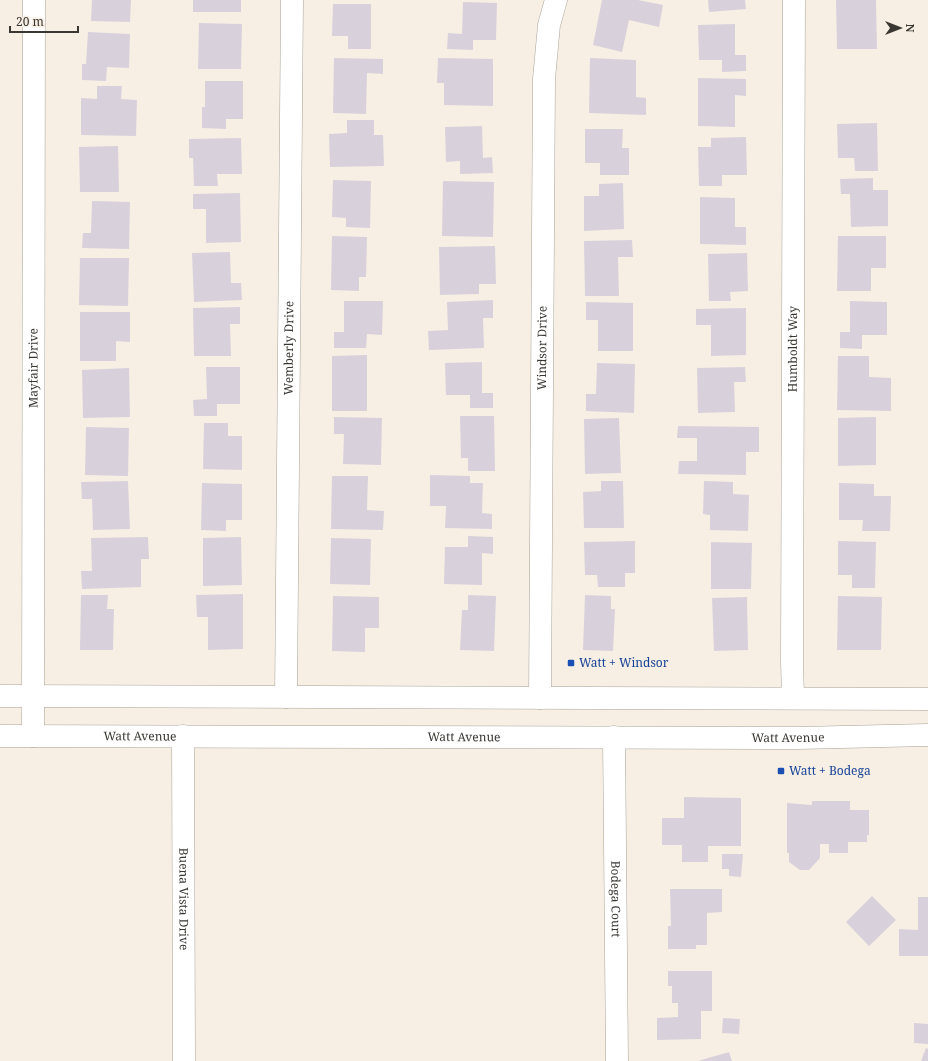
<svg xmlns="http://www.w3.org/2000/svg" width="928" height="1061" font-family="'Noto Serif',serif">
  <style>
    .building { fill: #d8d1dc }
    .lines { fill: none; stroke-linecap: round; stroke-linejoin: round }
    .minor-casing { stroke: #a9a298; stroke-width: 23 }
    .primary-casing { stroke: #a9a298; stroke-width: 23 }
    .minor { stroke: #fff; stroke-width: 22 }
    .primary { stroke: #fff; stroke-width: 22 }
    .transit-dot { fill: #1a4fb4; stroke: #f7efe4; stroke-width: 1.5 }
    .labels { text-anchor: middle; stroke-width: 3; stroke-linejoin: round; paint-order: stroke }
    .street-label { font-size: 12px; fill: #3a3733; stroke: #f7efe4 }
    .transit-label { font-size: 12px; fill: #164399; stroke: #f7efe4; text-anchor: start }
  </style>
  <rect width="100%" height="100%" fill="#f7efe4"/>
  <g class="building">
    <polygon points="92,0 131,0 130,22 91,21"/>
    <rect x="193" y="0" width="48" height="12"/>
    <polygon points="602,0 638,0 663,5 659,27 629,20 622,52 593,45"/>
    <polygon points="708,0 745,0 746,9 709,12"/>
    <polygon points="836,0 876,0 877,49 837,49"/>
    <polygon points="463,2 497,3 496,40 473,40 473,50 447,49 448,33 462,34"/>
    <polygon points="333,4 371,4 371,49 348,49 348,36 332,36"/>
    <polygon points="199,23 242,24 241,69 198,69"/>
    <polygon points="735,24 735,55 746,55 746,71 722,72 722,60 699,60 698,25"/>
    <polygon points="88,32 130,34 129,68 107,67 106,81 82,80 82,64 86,64"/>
    <polygon points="334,58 383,59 383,74 367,73 366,114 333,113"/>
    <polygon points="438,58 493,59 493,106 444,105 444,83 437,83"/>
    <polygon points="590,58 636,60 636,97 646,98 646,115 589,113"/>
    <polygon points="698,78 746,79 746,96 735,95 735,127 698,126"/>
    <polygon points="205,81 243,81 243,119 226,119 226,129 202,128 202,107 205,107"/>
    <polygon points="97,86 122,86 121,99 137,100 136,136 81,135 81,98 97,99"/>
    <polygon points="347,120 374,120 374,135 383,135 384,166 330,167 329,134 347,133"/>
    <polygon points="877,123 878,171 855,171 854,158 838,158 837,124"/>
    <polygon points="482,126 483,158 492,157 493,173 460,174 460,161 446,162 445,127"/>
    <polygon points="585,129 623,129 622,148 629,148 629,175 600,175 600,163 585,163"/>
    <polygon points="746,137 747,175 722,175 722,186 699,186 698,147 711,147 711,138"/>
    <polygon points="241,138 242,174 217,174 218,186 194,186 193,158 189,158 189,139"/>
    <polygon points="118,146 119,192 80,192 79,147"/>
    <polygon points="873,178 873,190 888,190 888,226 851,227 850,194 841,194 840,179"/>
    <polygon points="333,180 371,181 370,228 346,227 346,218 332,217"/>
    <polygon points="443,181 494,182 493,237 442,236"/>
    <polygon points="623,183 624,229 584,231 584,196 599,196 599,184"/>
    <polygon points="240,193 241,242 206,243 206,209 193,209 193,194"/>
    <polygon points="700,197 735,198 735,227 746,227 746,245 700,244"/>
    <polygon points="92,201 130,202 129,249 82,248 83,233 91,233"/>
    <polygon points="332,236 367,237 366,277 359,277 359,291 331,290"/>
    <polygon points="838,236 886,236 886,268 871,268 871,291 837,291"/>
    <polygon points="632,240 633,257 618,257 619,296 585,296 584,241"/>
    <polygon points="495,246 496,284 479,284 479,294 440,295 439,247"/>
    <polygon points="230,252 231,283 241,283 242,300 194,302 192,253"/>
    <polygon points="747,253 748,291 730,292 731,301 709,301 708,254"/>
    <polygon points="80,258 129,258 128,306 79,305"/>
    <polygon points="493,300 493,318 483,318 484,348 429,350 428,331 448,330 447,302"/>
    <polygon points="344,301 383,301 382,335 367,334 366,348 334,348 334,332 344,332"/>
    <polygon points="850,301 887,302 887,335 862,335 862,349 840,348 840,332 850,332"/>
    <polygon points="586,302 633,303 633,351 598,351 598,320 586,320"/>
    <polygon points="240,307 240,324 230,324 231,356 194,356 193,308"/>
    <polygon points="746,308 746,355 711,356 711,325 696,325 696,309"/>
    <polygon points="80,312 130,312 130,342 116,341 116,361 80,361"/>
    <polygon points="367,355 367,411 332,411 332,356"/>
    <polygon points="838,356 869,356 869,377 891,378 891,411 837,410"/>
    <polygon points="482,362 482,393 493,393 493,408 470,408 470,395 446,395 445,363"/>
    <polygon points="597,363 635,364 634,413 586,411 586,394 596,394"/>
    <polygon points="206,367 240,367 240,404 217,404 217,416 194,416 193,400 207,399"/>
    <polygon points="745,367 746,382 734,382 735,412 698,413 697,368"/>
    <polygon points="129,368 130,417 83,418 82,370"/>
    <polygon points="460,416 494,416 495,471 468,471 468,458 461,458"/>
    <polygon points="334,417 382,418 381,465 343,464 344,434 334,434"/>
    <polygon points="876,417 876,465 838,466 838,418"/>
    <polygon points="619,418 621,473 585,474 584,419"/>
    <polygon points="204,423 228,423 228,436 242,436 242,470 203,469"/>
    <polygon points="678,426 759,427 759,452 746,452 746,475 678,474 679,461 697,461 697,438 677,438"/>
    <polygon points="86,427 129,428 128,476 85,475"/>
    <polygon points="430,475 470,476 470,483 483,483 482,513 492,514 492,529 445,528 446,506 430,506"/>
    <polygon points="332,476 368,476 367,510 384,511 383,530 331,529"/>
    <polygon points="128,481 130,529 93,530 92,499 82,499 81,482"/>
    <polygon points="601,481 623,481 624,528 584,528 583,492 601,491"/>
    <polygon points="704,481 733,482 733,494 749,495 748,531 710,530 710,515 703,514"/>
    <polygon points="202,483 242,484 242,520 226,520 226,531 201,530"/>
    <polygon points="839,483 874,484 874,496 891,496 890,531 862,531 863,520 839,520"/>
    <polygon points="468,536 493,537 493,554 482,553 482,585 444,584 445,547 468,547"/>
    <polygon points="148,537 149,559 141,559 141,587 82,589 81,571 92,571 91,538"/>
    <polygon points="241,537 242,585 203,586 203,538"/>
    <polygon points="331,538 371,539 370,585 330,584"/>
    <polygon points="635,541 635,573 625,573 625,587 598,587 597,575 585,575 584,542"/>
    <polygon points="838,541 876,542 875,588 852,588 852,575 838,575"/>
    <polygon points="711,542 752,543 751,589 711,589"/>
    <polygon points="243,594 243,649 208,650 208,617 197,617 196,595"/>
    <polygon points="81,595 108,595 107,609 114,609 113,650 80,650"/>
    <polygon points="468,595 496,596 494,651 460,650 462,610 468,610"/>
    <polygon points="585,595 611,596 611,609 615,609 613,651 583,650"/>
    <polygon points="333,596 379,597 379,628 365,628 365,652 332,651"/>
    <polygon points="838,596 882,597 881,650 837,650"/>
    <polygon points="747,597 748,650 714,651 712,598"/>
    <polygon points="684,797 741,798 741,846 708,846 708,862 682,862 682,845 662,845 662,818 684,818"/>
    <polygon points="812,801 850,801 850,810 869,810 869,835 867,835 867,842 848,842 848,853 829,853 829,844 820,844 820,858 809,870 800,870 789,862 789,853 787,853 787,803 812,805"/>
    <polygon points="722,854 743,854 741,877 729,876 729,869 722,869"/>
    <polygon points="670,889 722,889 722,912 707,913 707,945 696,945 696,949 668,949 668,926 671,926"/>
    <polygon points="872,896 896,920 869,946 846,922"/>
    <polygon points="918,897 928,897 928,956 899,956 899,929 918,930"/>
    <polygon points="668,971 712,971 712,1011 701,1011 701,1039 657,1040 657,1018 678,1017 678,1003 672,1003 672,986 668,986"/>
    <polygon points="723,1018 740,1019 739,1034 722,1033"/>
    <polygon points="914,1023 928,1024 928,1044 914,1043"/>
    <polygon points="926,1048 928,1049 928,1061 921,1061"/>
    <polygon points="729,1052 732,1061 698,1061"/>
  </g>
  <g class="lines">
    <defs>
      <g id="minor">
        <path id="s1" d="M 286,697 L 292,0"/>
        <path id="s2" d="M 540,698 L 544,79 L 549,25 L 556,0"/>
        <path id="s3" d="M 793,698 L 792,662 L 794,0"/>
        <path id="s4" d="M 33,736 L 34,0"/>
        <path id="s5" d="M 183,736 L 184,1061"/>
        <path id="s6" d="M 614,737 L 617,1061"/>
      </g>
      <g id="primary">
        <polyline points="0,696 928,699"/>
        <path id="s7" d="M 0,736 L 799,738 L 928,735"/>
      </g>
    </defs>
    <use href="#minor" class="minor-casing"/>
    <use href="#primary" class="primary-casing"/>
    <use href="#minor" class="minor"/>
    <use href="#primary" class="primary"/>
  </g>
  <g class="transit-dot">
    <rect x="567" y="659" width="8" height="8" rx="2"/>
    <rect x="777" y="767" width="8" height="8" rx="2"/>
  </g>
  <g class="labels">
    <g class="street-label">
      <text dy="4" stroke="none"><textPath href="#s1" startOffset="349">Wemberly Drive</textPath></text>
      <text dy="4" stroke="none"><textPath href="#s2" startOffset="350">Windsor Drive</textPath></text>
      <text dy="4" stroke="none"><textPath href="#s3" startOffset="349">Humboldt Way</textPath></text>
      <text dy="4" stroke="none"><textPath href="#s4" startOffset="368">Mayfair Drive</textPath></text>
      <text dy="4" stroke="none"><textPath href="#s7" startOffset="140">Watt Avenue</textPath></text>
      <text dy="4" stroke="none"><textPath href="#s7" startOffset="464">Watt Avenue</textPath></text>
      <text dy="4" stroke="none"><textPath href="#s7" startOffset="788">Watt Avenue</textPath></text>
      <text dy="4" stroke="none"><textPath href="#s5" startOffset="163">Buena Vista Drive</textPath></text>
      <text dy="4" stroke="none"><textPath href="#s6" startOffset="162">Bodega Court</textPath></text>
    </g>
    <g class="transit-label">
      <text x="579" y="667">Watt + Windsor</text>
      <text x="789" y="775">Watt + Bodega</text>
    </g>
  </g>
  <g transform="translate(900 28) rotate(90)" stroke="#f7efe4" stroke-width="3" paint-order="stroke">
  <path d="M0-3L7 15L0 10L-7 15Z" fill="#3a3733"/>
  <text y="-6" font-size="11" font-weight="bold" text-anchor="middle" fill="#3a3733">N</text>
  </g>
  <path d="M10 26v6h68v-6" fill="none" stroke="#3a3733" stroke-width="2"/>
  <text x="16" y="26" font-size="12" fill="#3a3733" stroke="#f7efe4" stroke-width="3" paint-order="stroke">20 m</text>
</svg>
